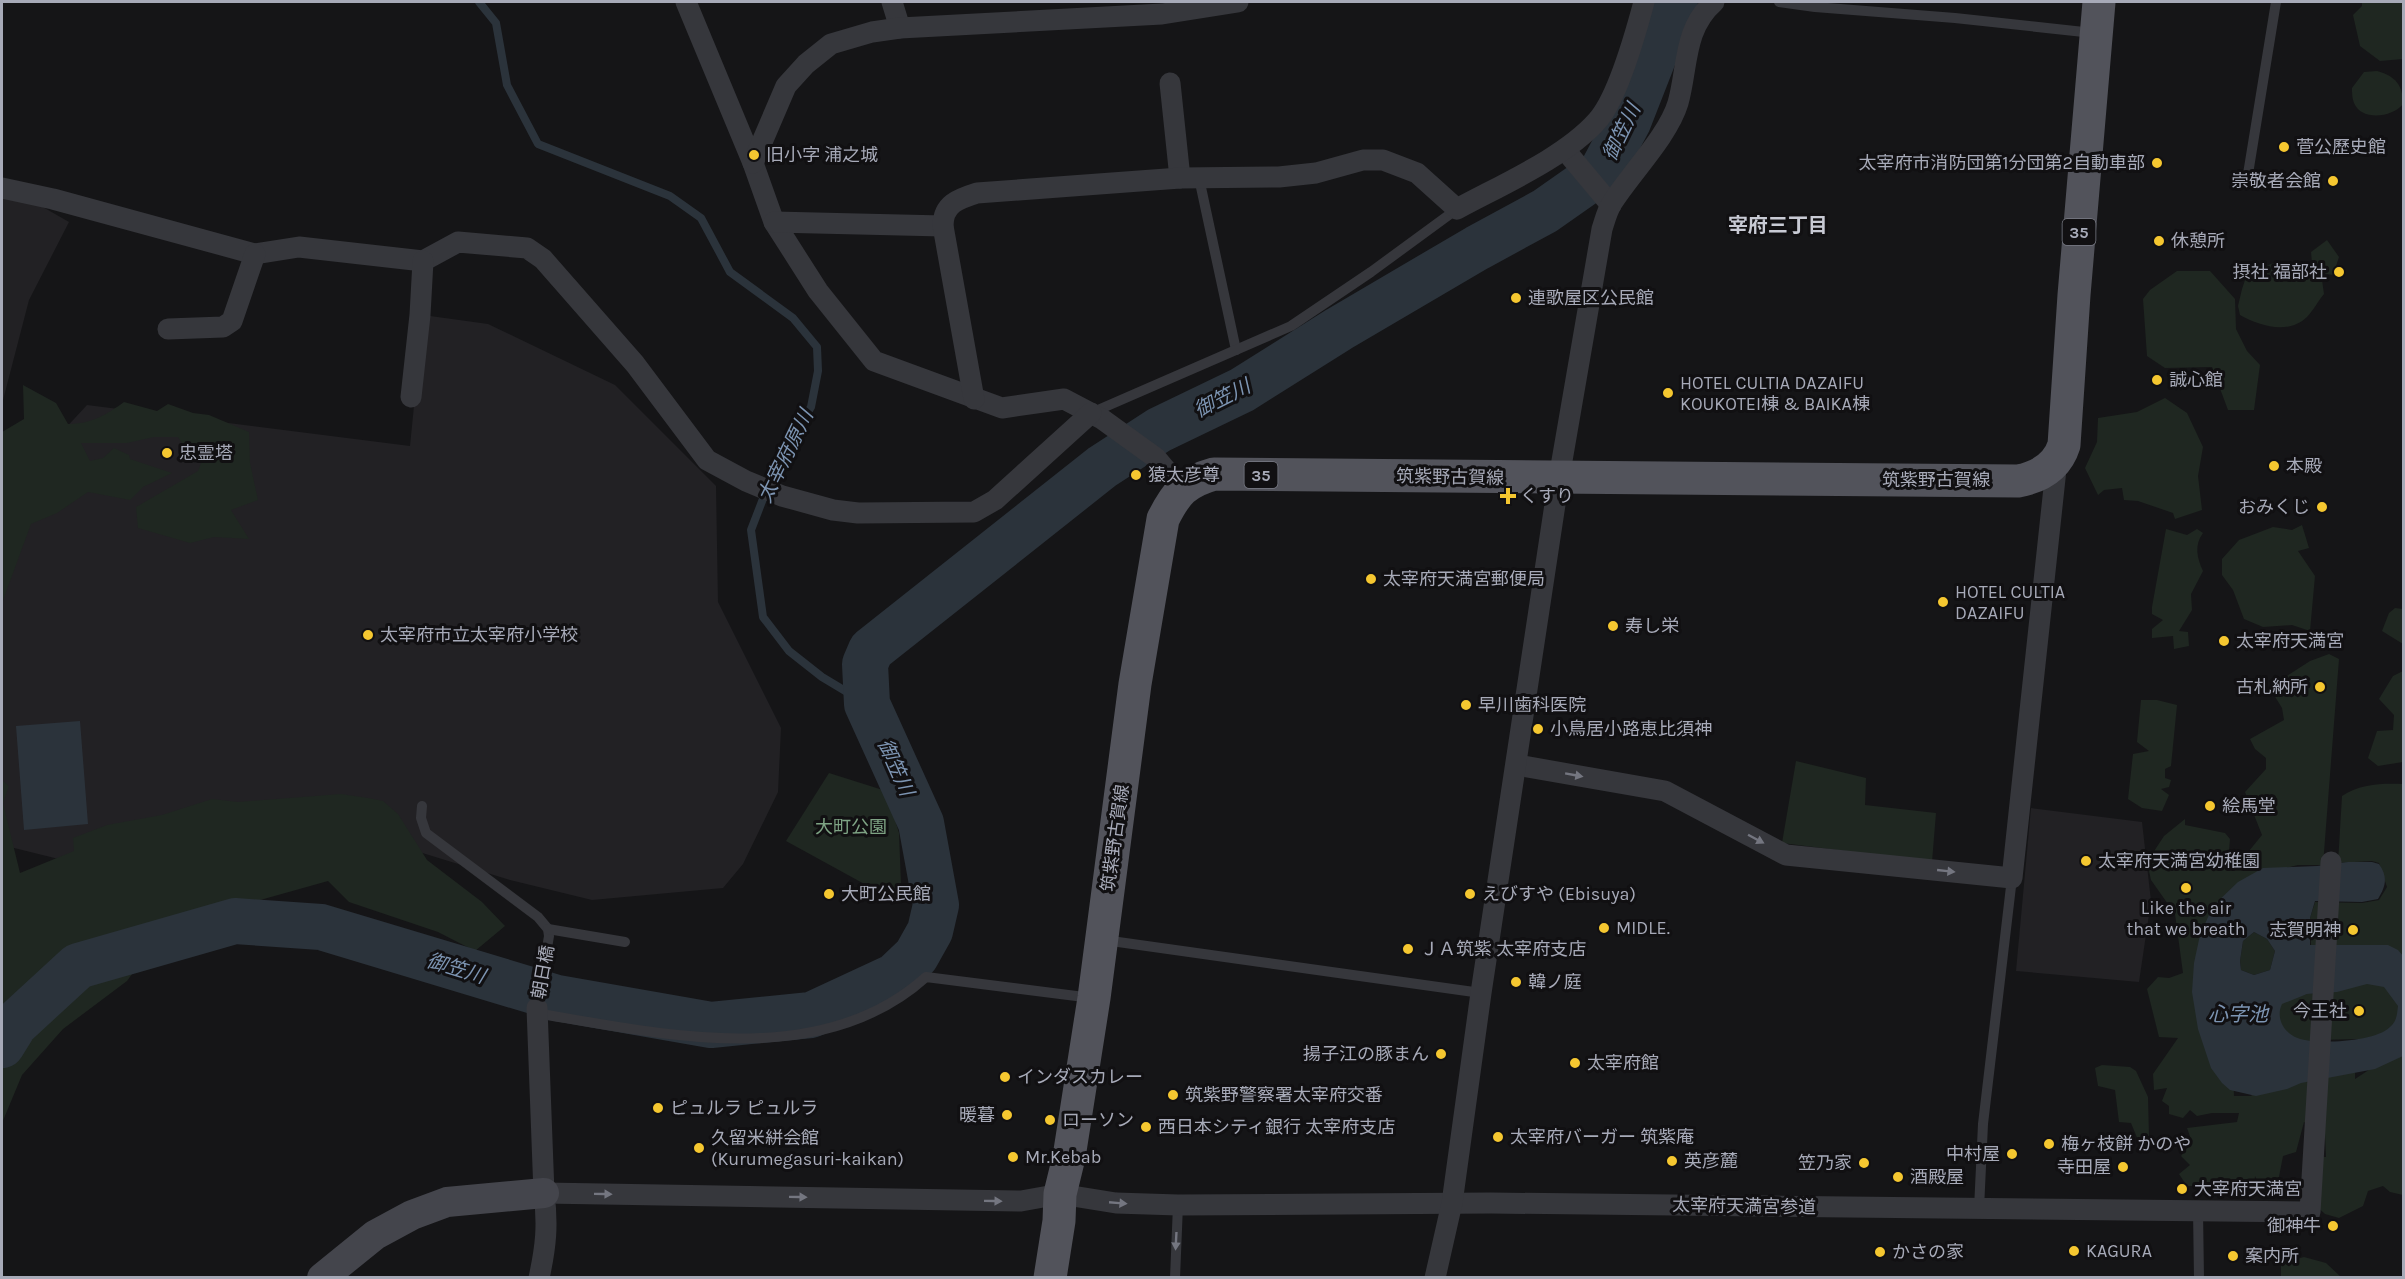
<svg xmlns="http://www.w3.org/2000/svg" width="2405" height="1279" font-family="Karla,'Noto Sans JP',sans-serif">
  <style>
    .built { fill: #222124 }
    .green { fill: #1f2721; fill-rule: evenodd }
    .water { fill: #2b333b; fill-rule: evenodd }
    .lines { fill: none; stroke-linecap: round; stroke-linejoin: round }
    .stream { stroke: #2b333b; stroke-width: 8 }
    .river { stroke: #2b333b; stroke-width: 46 }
    .lane { stroke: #36373c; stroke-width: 10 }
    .street { stroke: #36373c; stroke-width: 21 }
    .secondary { stroke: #44454c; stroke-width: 30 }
    .primary { stroke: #52535b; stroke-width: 33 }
    .oneway { fill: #747680 }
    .poi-dot { fill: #f5c730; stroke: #111012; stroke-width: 2 }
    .labels { text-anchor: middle; stroke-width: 6; stroke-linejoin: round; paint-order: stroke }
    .shield { fill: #111012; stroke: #7a7c86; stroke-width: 1.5 }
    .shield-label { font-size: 16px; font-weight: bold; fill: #a7aab8 }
    .poi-label { font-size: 18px; fill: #a7aab8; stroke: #111012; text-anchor: start }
    .street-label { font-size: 18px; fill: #a7aab8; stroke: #111012 }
    .park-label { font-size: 18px; fill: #7ea384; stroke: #111012 }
    .water-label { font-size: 20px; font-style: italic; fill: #7d95b3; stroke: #111012 }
    .neighbourhood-label { font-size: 20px; font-weight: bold; fill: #c8cad4; stroke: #111012 }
  </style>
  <rect width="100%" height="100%" fill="#151517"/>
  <g class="built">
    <polygon points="2,198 41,206 69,222 29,300 2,404"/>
    <polygon points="423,315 488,324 615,385 716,486 718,602 781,728 778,792 743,864 723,888 592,900 510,880 390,843 87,866 2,845 2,582 35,461 87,405 410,446"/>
    <polygon points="2031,808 2142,822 2151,901 2139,982 2016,971"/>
  </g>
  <g class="green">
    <polygon points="2362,2 2402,2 2403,59 2380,61 2360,46 2353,15 2362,6"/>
    <path d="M 2377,71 C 2395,76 2403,85 2403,104 C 2393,117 2362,122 2354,103 C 2352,98 2352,93 2352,88 L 2364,72 Z"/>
    <path d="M 2327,240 L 2339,257 L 2333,275 L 2321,273 L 2324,294 C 2318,301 2313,311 2307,317 C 2288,335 2260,326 2240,315 L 2238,306 L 2242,289 L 2245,280 L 2252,272 L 2278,261 L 2302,267 L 2312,263 L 2311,252 Z"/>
    <polygon points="2177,271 2210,271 2235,299 2236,329 2247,351 2260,365 2254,410 2228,410 2212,367 2165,368 2147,356 2143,299 2150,290"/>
    <path d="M 23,385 L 56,403 L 68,424 C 91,424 106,415 124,402 L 157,411 L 168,404 L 193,413 L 209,415 L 249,432 L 250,463 L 258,500 L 231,510 L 249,539 L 214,537 L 190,543 L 138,528 L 136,507 L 198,471 L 203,458 L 191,457 L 178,437 L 154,437 L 127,443 L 81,443 L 90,461 L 103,458 L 114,448 L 129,455 L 130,459 L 172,473 L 143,487 L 130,500 L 88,492 L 57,513 L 31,524 L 2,603 L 2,432 L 24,419 Z"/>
    <polygon points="2165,398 2187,413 2203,447 2198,476 2202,510 2175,519 2173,513 2138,501 2124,500 2122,488 2104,490 2098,495 2085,468 2097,442 2098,418 2137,412"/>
    <polygon points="2302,525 2309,548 2298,551 2315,576 2310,631 2292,625 2263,627 2244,619 2233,590 2222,575 2222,559 2239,540 2273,527 2292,530"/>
    <path d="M 2166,529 L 2187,535 L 2197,529 L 2203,533 C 2194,545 2197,558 2203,571 L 2191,594 L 2192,610 L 2179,631 L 2188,632 L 2189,646 L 2174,649 L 2173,636 L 2152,638 L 2152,629 L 2163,620 L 2152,614 L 2152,607 Z"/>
    <polygon points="2395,608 2403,609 2403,644 2382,631 2389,613"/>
    <path d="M 2329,654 L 2339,659 L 2323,865 L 2298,865 L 2262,874 L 2227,905 L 2234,1096 L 2251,1096 L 2265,1077 L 2255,1009 L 2307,994 L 2329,992 L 2334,945 L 2311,945 L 2310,918 L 2315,902 L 2362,903 L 2379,900 L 2387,887 L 2379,863 L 2372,861 L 2338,863 L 2342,796 C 2359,784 2383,783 2403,784 L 2403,1195 L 2390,1192 L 2383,1186 L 2368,1191 L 2363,1206 L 2339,1218 L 2325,1214 L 2313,1203 L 2309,1157 L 2326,1157 L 2325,1134 L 2304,1122 L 2296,1152 L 2283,1156 L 2278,1182 L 2261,1188 L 2255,1176 L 2254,1186 L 2187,1186 L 2179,1174 L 2190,1165 L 2181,1156 L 2192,1142 L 2187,1128 L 2237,1122 L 2239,1113 L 2212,1113 L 2197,1116 L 2190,1110 L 2183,1118 L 2169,1114 L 2169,1106 L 2162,1101 L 2167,1088 L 2154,1090 L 2153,1074 L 2178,1038 L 2159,1037 L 2147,989 L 2158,977 L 2169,978 L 2183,973 L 2175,914 L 2151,880 L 2147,862 L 2164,836 L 2185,819 L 2185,825 L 2225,833 L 2230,839 L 2228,865 L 2240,862 L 2262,835 L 2245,792 L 2266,769 L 2266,758 L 2255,749 L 2250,739 L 2284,720 L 2282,708 L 2274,695 L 2279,681 L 2310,661 ZM 2360,1039 L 2367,1040 L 2378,1064 L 2355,1079 L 2355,1063 L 2314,1040 Z"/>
    <polygon points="2403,671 2403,762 2378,766 2368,758 2377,731 2393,730 2394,715 2379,699 2393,676"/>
    <polygon points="2141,700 2157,700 2177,705 2171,766 2165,769 2165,778 2171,780 2169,787 2161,789 2169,795 2162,811 2142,808 2128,799 2133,754 2149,751 2137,742"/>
    <polygon points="1796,761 1866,778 1865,805 1936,813 1932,862 1782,843"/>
    <polygon points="829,773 886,791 899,833 901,884 899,903 786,841"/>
    <polygon points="2,780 9,786 3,803 20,873 74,851 73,838 107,825 162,815 212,799 238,802 341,794 368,798 383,801 398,814 427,860 482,902 505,926 475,951 438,932 349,902 328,881 253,902 196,914 169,923 127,981 63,1029 22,1075 2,1123"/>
    <polygon points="2254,932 2267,939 2275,951 2270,970 2254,975 2241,970 2240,961 2243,941"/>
    <polygon points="2102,1065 2130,1067 2136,1071 2148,1097 2149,1136 2138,1140 2131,1123 2119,1122 2115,1090 2098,1086 2095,1068"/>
    <polygon points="2304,1257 2326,1263 2341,1277 2281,1277 2281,1263"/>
  </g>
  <g class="water">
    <polygon points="80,721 88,824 24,830 16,726"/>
    <path d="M 2348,862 L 2372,862 L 2379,864 C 2388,877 2386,886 2378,899 L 2362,902 L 2315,901 L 2310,918 L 2310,945 L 2388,945 L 2398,950 L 2404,957 L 2403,1056 L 2375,1069 L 2301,1083 L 2287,1089 L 2256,1096 L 2230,1090 L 2222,1083 L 2211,1068 L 2198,1029 L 2192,992 L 2194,963 L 2200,935 L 2213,906 L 2238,882 L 2263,868 L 2317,866 ZM 2254,932 L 2267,939 L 2275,951 L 2270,970 L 2254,975 L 2241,970 L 2240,961 L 2243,941 ZM 2367,984 L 2384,987 L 2398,1006 C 2397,1014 2397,1021 2390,1027 C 2377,1041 2324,1044 2305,1040 C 2288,1038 2274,1021 2282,1004 L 2307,994 L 2337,992 Z"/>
  </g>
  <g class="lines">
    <polyline class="stream" points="479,2 496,23 507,85 538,144 670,196 701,218 730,272 793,318 817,347 818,371 811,407 776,465 751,530 763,617 789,651 822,677 867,704"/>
    <polyline class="river" points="2,1045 15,1024 78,966 235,921 321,927 557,998 711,1025 811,1015 895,976 916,956 930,931 936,905 921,823 867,704 865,664 871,650 1102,467 1159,430 1242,390 1339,329 1477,248 1545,211 1602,171 1628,122 1675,2"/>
    <g class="lane">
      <polyline points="1779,2 1815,7 1955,18 2093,33"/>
      <polyline points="1199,178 1236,350"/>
      <polyline points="2247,180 2276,2"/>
      <polyline points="1091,413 1291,326 1371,272 1457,209"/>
      <polyline points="422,806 421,818 426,833 538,917 548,929 549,936 537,1008"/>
      <polyline points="548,929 625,942"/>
      <polyline points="1104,940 1481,993"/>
      <path d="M 536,1013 C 661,1034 821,1072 926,977 L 1092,998"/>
      <polyline points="1979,1209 1983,1124 2012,878"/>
      <polyline points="2198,1210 2199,1278"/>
      <polyline points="1175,1278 1178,1205"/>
    </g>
    <g class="street">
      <polyline points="686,2 753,163 774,222 818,291 874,361 1002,408 1064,399 1102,419 1156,458 1182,489"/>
      <polyline points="892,2 900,28"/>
      <polyline points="1170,83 1180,178"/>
      <polyline points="1565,150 1611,205"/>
      <polyline points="753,163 786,86 806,64 831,44 872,32 900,28 1162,14 1238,2"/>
      <polyline points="2,188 53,199 255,254 299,247 423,261 458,242 527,248 543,259 635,364 707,460 746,481 782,496 833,510 858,513 974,512 995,500 1091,413"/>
      <polyline points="774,222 943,226"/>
      <polyline points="168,329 223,327 232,321 255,254"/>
      <polyline points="411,397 420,315 423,261"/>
      <path d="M 974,399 L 943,226 C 943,204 958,199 977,193 L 1180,178 L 1279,177 L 1316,173 L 1363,160 L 1383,160 L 1417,173 L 1457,209 C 1501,185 1564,158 1597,121 C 1617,99 1636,32 1644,2"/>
      <polyline points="1517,765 1665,791 1786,855 2012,878 2057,460"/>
      <path d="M 537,1008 L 544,1193 C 548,1225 546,1246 539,1278"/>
      <polyline points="544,1193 1021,1201 1060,1194 1116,1203 1178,1205 1491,1203 2310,1212 2331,862"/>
      <path d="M 1435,1278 L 1452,1203 L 1481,993 L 1559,478 L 1602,229 C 1605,220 1607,211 1612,203 C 1631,173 1668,136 1678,103 C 1688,68 1683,29 1714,2"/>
    </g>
    <polyline class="secondary" points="322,1278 375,1235 412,1215 447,1202 544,1193"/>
    <path class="primary" d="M 1050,1278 L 1059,1221 L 1060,1194 L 1069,1157 L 1094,998 L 1135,684 L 1163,519 C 1176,493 1185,482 1214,474 L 2018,481 C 2039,477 2057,467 2064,445 L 2074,295 L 2099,2"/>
  </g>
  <defs><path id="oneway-solid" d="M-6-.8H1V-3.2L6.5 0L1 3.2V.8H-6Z" transform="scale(1.5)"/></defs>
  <g class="oneway">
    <use href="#oneway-solid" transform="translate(1574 775) rotate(10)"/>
    <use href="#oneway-solid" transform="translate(1756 839) rotate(28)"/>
    <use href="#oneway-solid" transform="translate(1946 871) rotate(6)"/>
    <use href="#oneway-solid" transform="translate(603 1194) rotate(1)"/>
    <use href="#oneway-solid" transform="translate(798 1197) rotate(1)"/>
    <use href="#oneway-solid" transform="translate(993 1201) rotate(1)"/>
    <use href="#oneway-solid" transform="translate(1118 1203) rotate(5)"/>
    <use href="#oneway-solid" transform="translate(1176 1241) rotate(93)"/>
  </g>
  <g class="poi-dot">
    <circle cx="2284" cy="147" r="6"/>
    <circle cx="754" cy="155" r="6"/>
    <circle cx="2157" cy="163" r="6"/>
    <circle cx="2333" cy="181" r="6"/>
    <circle cx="2159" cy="241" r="6"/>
    <circle cx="2339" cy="272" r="6"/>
    <circle cx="1516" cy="298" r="6"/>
    <circle cx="2157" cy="380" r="6"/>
    <circle cx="1668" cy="393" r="6"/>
    <circle cx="167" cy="453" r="6"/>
    <circle cx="2274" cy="466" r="6"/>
    <circle cx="1136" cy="475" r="6"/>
    <path d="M1505 487h6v6h6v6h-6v6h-6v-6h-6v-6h6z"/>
    <circle cx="2322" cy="507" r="6"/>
    <circle cx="1371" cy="579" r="6"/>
    <circle cx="1943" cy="602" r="6"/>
    <circle cx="1613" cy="626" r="6"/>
    <circle cx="368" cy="635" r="6"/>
    <circle cx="2224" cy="641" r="6"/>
    <circle cx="2320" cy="687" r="6"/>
    <circle cx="1466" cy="705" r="6"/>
    <circle cx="1538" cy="729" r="6"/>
    <circle cx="2210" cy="806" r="6"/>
    <circle cx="2086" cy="861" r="6"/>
    <circle cx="2186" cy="888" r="6"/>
    <circle cx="829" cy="894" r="6"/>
    <circle cx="1470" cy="894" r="6"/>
    <circle cx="1604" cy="928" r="6"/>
    <circle cx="2353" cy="930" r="6"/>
    <circle cx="1408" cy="949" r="6"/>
    <circle cx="1516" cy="982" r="6"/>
    <circle cx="2359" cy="1011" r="6"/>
    <circle cx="1441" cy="1054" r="6"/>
    <circle cx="1575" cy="1063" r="6"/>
    <circle cx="1005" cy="1077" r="6"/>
    <circle cx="1173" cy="1095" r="6"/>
    <circle cx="658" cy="1108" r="6"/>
    <circle cx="1007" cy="1115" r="6"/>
    <circle cx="1050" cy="1120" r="6"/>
    <circle cx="1146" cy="1127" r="6"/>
    <circle cx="1498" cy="1137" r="6"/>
    <circle cx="2049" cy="1144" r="6"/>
    <circle cx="699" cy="1148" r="6"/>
    <circle cx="2012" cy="1154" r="6"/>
    <circle cx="1013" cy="1157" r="6"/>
    <circle cx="1672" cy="1161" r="6"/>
    <circle cx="1864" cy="1163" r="6"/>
    <circle cx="2123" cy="1167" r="6"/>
    <circle cx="1898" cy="1177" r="6"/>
    <circle cx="2182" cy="1189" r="6"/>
    <circle cx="2333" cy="1226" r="6"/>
    <circle cx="2074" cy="1251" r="6"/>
    <circle cx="1880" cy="1252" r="6"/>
    <circle cx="2233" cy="1256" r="6"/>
  </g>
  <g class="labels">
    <g class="shield">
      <rect x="2062.5" y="219" width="33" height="26" rx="4.5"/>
      <rect x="1244.5" y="462" width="33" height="26" rx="4.5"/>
    </g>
    <g class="shield-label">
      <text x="2079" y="238">35</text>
      <text x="1261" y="481">35</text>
    </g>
    <g class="poi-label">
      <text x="2296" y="153">菅公歷史館</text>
      <text x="766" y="161">旧小字 浦之城</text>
      <text x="2145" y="169" text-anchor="end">太宰府市消防団第1分団第2自動車部</text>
      <text x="2321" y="187" text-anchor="end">崇敬者会館</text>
      <text x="2171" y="247">休憩所</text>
      <text x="2327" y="278" text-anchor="end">摂社 福部社</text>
      <text x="1528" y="304">連歌屋区公民館</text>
      <text x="2169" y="386">誠心館</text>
      <text x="1680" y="389">HOTEL CULTIA DAZAIFU<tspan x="1680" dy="21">KOUKOTEI棟 &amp; BAIKA棟</tspan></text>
      <text x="179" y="459">忠霊塔</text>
      <text x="2286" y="472">本殿</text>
      <text x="1148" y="481">猿太彦尊</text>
      <text x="1520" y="502">くすり</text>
      <text x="2310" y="513" text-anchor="end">おみくじ</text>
      <text x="1383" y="585">太宰府天満宮郵便局</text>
      <text x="1955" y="598">HOTEL CULTIA<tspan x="1955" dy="21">DAZAIFU</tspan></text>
      <text x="1625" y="632">寿し栄</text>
      <text x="380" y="641">太宰府市立太宰府小学校</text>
      <text x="2236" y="647">太宰府天満宮</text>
      <text x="2308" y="693" text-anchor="end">古札納所</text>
      <text x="1478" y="711">早川歯科医院</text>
      <text x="1550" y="735">小鳥居小路恵比須神</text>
      <text x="2222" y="812">絵馬堂</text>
      <text x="2098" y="867">太宰府天満宮幼稚園</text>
      <text x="841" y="900">大町公民館</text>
      <text x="1482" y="900">えびすや (Ebisuya)</text>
      <text x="2186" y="914" text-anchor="middle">Like the air<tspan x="2186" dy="21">that we breath</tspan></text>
      <text x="1616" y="934">MIDLE.</text>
      <text x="2341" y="936" text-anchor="end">志賀明神</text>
      <text x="1420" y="955">ＪＡ筑紫 太宰府支店</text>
      <text x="1528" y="988">韓ノ庭</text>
      <text x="2347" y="1017" text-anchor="end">今王社</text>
      <text x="1429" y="1060" text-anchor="end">揚子江の豚まん</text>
      <text x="1587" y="1069">太宰府館</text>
      <text x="1017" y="1083">インダスカレー</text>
      <text x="1185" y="1101">筑紫野警察署太宰府交番</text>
      <text x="670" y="1114">ピュルラ ピュルラ</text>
      <text x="995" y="1121" text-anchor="end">暖暮</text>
      <text x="1062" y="1126">ローソン</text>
      <text x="1158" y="1133">西日本シティ銀行 太宰府支店</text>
      <text x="1510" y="1143">太宰府バーガー 筑紫庵</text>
      <text x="711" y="1144">久留米絣会館<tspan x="711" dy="21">(Kurumegasuri-kaikan)</tspan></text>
      <text x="2061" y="1150">梅ヶ枝餅 かのや</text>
      <text x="2000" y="1160" text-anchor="end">中村屋</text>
      <text x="1025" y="1163">Mr.Kebab</text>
      <text x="1684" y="1167">英彦麓</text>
      <text x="1852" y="1169" text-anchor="end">笠乃家</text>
      <text x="2111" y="1173" text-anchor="end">寺田屋</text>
      <text x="1910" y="1183">酒殿屋</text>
      <text x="2194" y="1195">大宰府天満宮</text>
      <text x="2321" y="1232" text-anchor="end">御神牛</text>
      <text x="2086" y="1257">KAGURA</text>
      <text x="1892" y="1258">かさの家</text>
      <text x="2245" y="1262">案内所</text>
    </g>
    <g class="street-label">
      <text transform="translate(1450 477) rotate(1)" y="6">筑紫野古賀線</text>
      <text x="1936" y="486">筑紫野古賀線</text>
      <text transform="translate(1115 838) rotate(-82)" y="6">筑紫野古賀線</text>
      <text transform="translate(543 972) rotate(-80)" y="6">朝日橋</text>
      <text transform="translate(1744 1206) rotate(1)" y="6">太宰府天満宮参道</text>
    </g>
    <g class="park-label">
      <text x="851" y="833">大町公園</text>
    </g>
    <g class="water-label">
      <text transform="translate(1621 132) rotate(-64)" y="7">御笠川</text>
      <text transform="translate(1222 398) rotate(-27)" y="7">御笠川</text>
      <text transform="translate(785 456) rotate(-64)" y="7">太宰府原川</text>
      <text transform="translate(896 767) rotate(66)" y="7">御笠川</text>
      <text transform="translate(456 968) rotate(17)" y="7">御笠川</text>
      <text x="2238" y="1021">心字池</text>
    </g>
    <g class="neighbourhood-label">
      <text x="1778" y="232">宰府三丁目</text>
    </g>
  </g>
  <rect width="2405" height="1279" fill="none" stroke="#a7aab8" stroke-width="6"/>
</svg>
